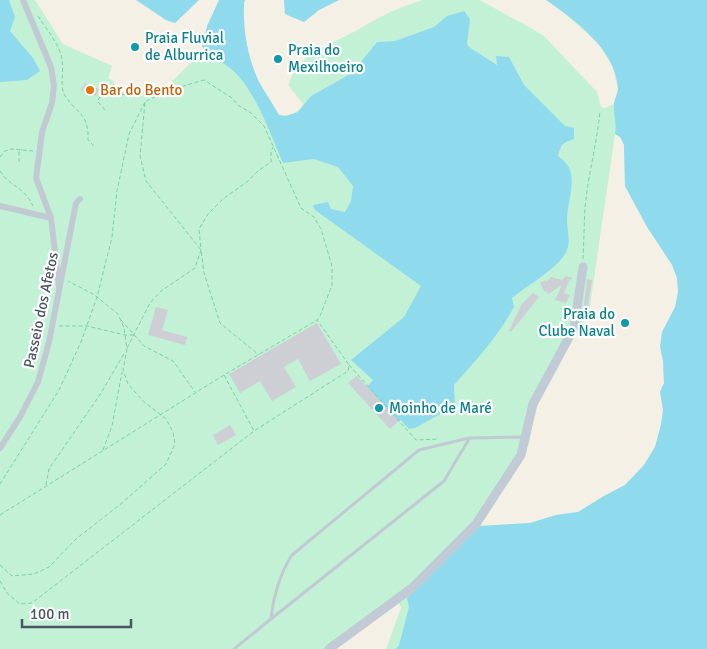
<svg xmlns="http://www.w3.org/2000/svg" width="707" height="649" font-family="Signika,sans-serif">
  <style>
    .green { fill: #c3f1d5 }
    .sand { fill: #f5f0e5 }
    .water { fill: #90daee }
    .building { fill: #cdcfd5 }
    .lines { fill: none; stroke-linecap: round; stroke-linejoin: round }
    .path { stroke: #7ad0a6; stroke-width: 1; stroke-dasharray: 4 2.5; stroke-linecap: butt }
    .lane { stroke: #c1cad2; stroke-width: 3 }
    .street { stroke: #c1cad2; stroke-width: 6 }
    .secondary { stroke: #c1cbd6; stroke-width: 9 }
    .culture-dot { fill: #0f9aa8; stroke: #fff; stroke-width: 2 }
    .food-dot { fill: #e8710a; stroke: #fff; stroke-width: 2 }
    .labels { text-anchor: middle; stroke-width: 4.5; stroke-linejoin: round; paint-order: stroke }
    .culture-label { font-size: 15px; fill: #0d838f; stroke: #fff; text-anchor: start }
    .food-label { font-size: 15px; fill: #c56008; stroke: #fff; text-anchor: start }
    .street-label { font-size: 15px; fill: #4a5661; stroke: #fff }
  </style>
  <rect width="100%" height="100%" fill="#f5f3f3"/>
  <polygon class="green" points="0,0 122,0 164,18 136,0 199,0 177,21 203,42 219,0 245,0 244,3 284,7 284,0 606,0 707,649 0,649"/>
  <g class="sand">
    <polygon points="35,0 136,0 166,20 175,23 199,0 219,0 207,26 202,46 204,50 159,94 140,89 123,92 119,91 113,81 108,78 112,66 63,44"/>
    <path d="M 245,0 L 284,0 L 285,14 L 304,22 L 319,10 L 339,0 L 423,0 C 397,8 383,15 359,29 C 331,45 300,51 288,85 L 303,104 C 298,113 290,117 279,115 C 273,104 265,93 259,82 C 247,56 243,31 244,2 Z"/>
    <polygon points="480,0 546,0 563,12 599,44 613,67 618,89 614,104 605,108 601,107 597,92 543,35"/>
    <polygon points="615,134 620,137 624,145 625,186 647,227 672,265 677,278 678,292 675,307 662,332 660,346 663,361 664,383 660,392 663,410 661,425 655,447 644,465 625,485 604,496 578,512 556,515 530,523 478,526 529,444 534,408 573,337 589,313"/>
    <polygon points="399,603 401,608 386,649 334,649"/>
  </g>
  <g class="water">
    <polygon points="0,0 9,0 15,17 10,31 33,58 40,71 27,80 0,82"/>
    <polygon points="136,0 199,0 175,23 166,20"/>
    <path d="M 219,0 L 245,0 L 244,3 C 243,31 247,56 259,82 C 265,93 273,104 279,115 L 286,116 L 298,112 L 311,96 L 352,73 L 377,42 L 395,41 L 434,27 L 447,16 L 464,11 L 470,19 L 467,44 L 469,47 L 497,65 L 496,56 L 509,57 L 524,85 L 565,126 L 574,128 L 574,139 C 562,144 562,142 558,156 C 563,160 568,164 570,170 C 575,186 567,204 567,220 C 567,231 572,244 565,254 C 555,270 527,286 512,298 L 514,307 C 497,338 477,359 454,385 L 455,406 L 415,428 L 409,429 L 401,420 L 399,421 L 367,387 L 373,380 L 351,360 L 404,317 L 421,286 L 315,210 L 313,205 L 328,202 L 331,209 L 345,212 L 351,201 L 353,186 L 338,167 L 314,159 L 283,163 C 270,134 255,88 230,68 C 222,62 212,56 204,50 L 202,46 L 207,26 Z"/>
    <polygon points="284,0 339,0 319,10 304,22 285,14"/>
    <path d="M 546,0 L 707,0 L 707,649 L 396,649 L 399,645 L 409,607 L 407,598 L 478,526 L 530,523 L 556,515 L 578,512 L 604,496 L 625,485 L 644,465 L 655,447 L 661,425 L 663,410 L 660,392 L 664,383 L 663,361 L 660,347 L 662,332 L 675,307 L 678,292 L 677,278 L 672,265 L 647,227 L 625,186 L 624,145 L 620,137 L 615,134 C 617,123 613,113 614,103 C 615,98 618,93 618,88 C 615,49 575,20 546,0 Z"/>
  </g>
  <g class="building">
    <polygon points="85,83 99,89 96,96 81,90"/>
    <polygon points="566,276 573,278 569,281 564,293 570,295 566,303 555,300 562,285 548,294 546,291 545,292 540,283 545,280 546,282 551,277 562,280"/>
    <polygon points="587,279 592,280 587,313 583,312"/>
    <polygon points="533,293 539,297 511,332 509,331 521,305"/>
    <polygon points="156,307 168,310 162,330 187,337 185,345 148,335"/>
    <polygon points="317,323 341,364 310,381 298,359 284,367 296,387 272,401 260,381 240,393 229,374"/>
    <polygon points="357,376 399,421 390,429 348,383"/>
    <polygon points="230,425 236,435 218,445 213,435"/>
  </g>
  <g class="lines">
    <g class="path">
      <path d="M 38,16 C 46,29 60,44 62,60 C 64,70 60,85 64,94 C 76,114 89,112 88,140 L 95,147"/>
      <polyline points="105,110 98,102 99,98 109,92 127,95 135,91 158,94"/>
      <polyline points="0,157 5,151 12,149 33,151"/>
      <polyline points="19,162 19,152 22,149"/>
      <path d="M 0,171 C 10,187 24,186 33,206"/>
      <path d="M 583,259 C 584,242 584,225 585,208 C 588,175 597,143 600,111"/>
      <polyline points="121,320 144,346 173,361 195,392"/>
      <polyline points="59,326 87,326 125,335 133,335"/>
      <polyline points="127,348 150,303 161,291 195,268 201,250 199,229 208,214 223,199 248,181 258,171 271,162 271,152 273,147"/>
      <polyline points="349,365 416,440 439,439"/>
      <polyline points="224,375 254,431 348,371 349,365 317,320"/>
      <polyline points="103,450 112,426 122,372"/>
      <polyline points="0,484 59,390 81,342 97,297 112,237 117,191 129,134 145,102"/>
      <polyline points="46,485 49,469 101,393 125,352"/>
      <path d="M 0,515 L 224,375 L 317,320 L 320,316 L 332,285 L 332,266 L 321,229 L 314,217 L 301,208 L 264,126 L 251,113 L 238,105 L 232,98 L 204,80 C 183,86 164,91 145,102 L 140,156 L 146,181 L 201,250 L 204,273 L 220,323 L 259,355"/>
      <polyline points="0,565 12,576 34,574 49,567 76,539 122,503 166,464 175,444 173,432 166,419 143,401 128,384 123,370 127,349 124,328 118,314 93,294 68,281"/>
      <polyline points="0,581 7,593 20,604 32,603 254,431"/>
    </g>
    <g class="lane">
      <polyline points="271,619 444,481 469,439"/>
      <path d="M 234,649 L 271,619 C 273,598 280,573 292,555 L 419,450 L 469,438 L 525,437"/>
    </g>
    <g class="street">
      <polyline points="23,0 51,67 54,85 52,103 42,132 36,178 51,218 59,286"/>
      <polyline points="0,206 51,218"/>
      <polyline points="0,448 20,417 38,382 49,342 76,203 80,199"/>
    </g>
    <polyline class="secondary" points="329,649 412,588 476,524 521,455 533,404 574,328 583,267"/>
  </g>
  <g class="culture-dot">
    <circle cx="135" cy="47" r="5"/>
    <circle cx="278" cy="59" r="5"/>
    <circle cx="625" cy="323" r="5"/>
    <circle cx="379" cy="408" r="5"/>
  </g>
  <circle class="food-dot" cx="90" cy="90" r="5"/>
  <g class="labels">
    <g class="culture-label">
      <text x="145" y="43">Praia Fluvial<tspan x="145" dy="17">de Alburrica</tspan></text>
      <text x="288" y="55">Praia do<tspan x="288" dy="17">Mexilhoeiro</tspan></text>
      <text x="615" y="319" text-anchor="end">Praia do<tspan x="615" dy="17">Clube Naval</tspan></text>
      <text x="389" y="413">Moinho de Maré</text>
    </g>
    <g class="food-label">
      <text x="100" y="95">Bar do Bento</text>
    </g>
    <g class="street-label">
      <text transform="translate(41 310) rotate(-78)" y="5">Passeio dos Afetos</text>
    </g>
  </g>
  <path d="M22 619v8h109v-8" fill="none" stroke="#4a5661" stroke-width="2.5"/>
  <text x="30" y="619" font-size="15" fill="#4a5661" stroke="#ffffff" stroke-width="4" paint-order="stroke">100 m</text>
</svg>
